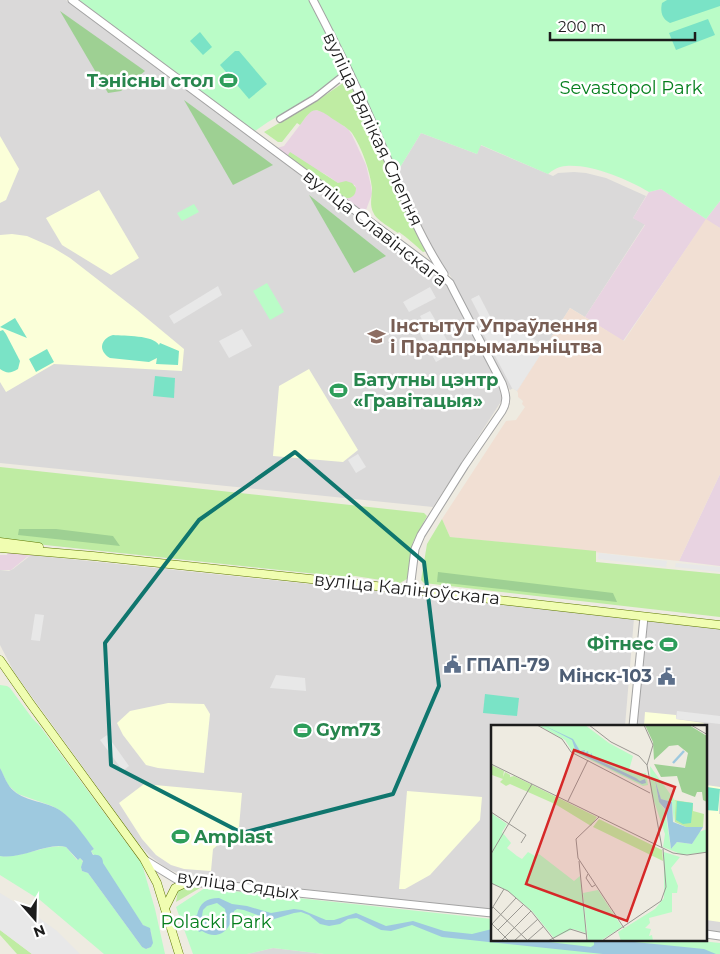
<svg xmlns="http://www.w3.org/2000/svg" width="720" height="954" font-family="Montserrat,sans-serif">
  <style>
    .residential { fill: #dad9d9 }
    .industrial { fill: #e8d3e1 }
    .education { fill: #fbffd9 }
    .military { fill: #f1dfd3 }
    .grass { fill: #bfeca3 }
    .forest { fill: #9ed093 }
    .park { fill: #bafcc7 }
    .pitch { fill: #7ae3c6 }
    .parking { fill: #e8e8e8 }
    .water { fill: #9ec9df; fill-rule: evenodd }
    .lines { fill: none; stroke-linecap: round; stroke-linejoin: round }
    .minor-casing { stroke: #a3a3a3; stroke-width: 8 }
    .tertiary-casing { stroke: #a3a3a3; stroke-width: 9 }
    .secondary-casing { stroke: #5c7600; stroke-width: 9 }
    .minor { stroke: #fff; stroke-width: 5.5 }
    .tertiary { stroke: #fff; stroke-width: 7 }
    .secondary { stroke: #f0fdb1; stroke-width: 8 }
    .marked { fill: none; stroke: #0f766e; stroke-width: 4; stroke-linejoin: round }
    .labels { text-anchor: middle; stroke-width: 5; stroke-linejoin: round; paint-order: stroke }
    .leisure-label { font-size: 18px; font-weight: bold; fill: #27864d; stroke: #fff; text-anchor: start }
    .park-label { font-size: 18px; fill: #057f1d; stroke: #fff }
    .street-label { font-size: 18px; fill: #1c1c1c; stroke: #fff }
    .education-label { font-size: 18px; font-weight: bold; fill: #785e54; stroke: #fff; text-anchor: start }
    .service-label { font-size: 18px; font-weight: bold; fill: #4e5e75; stroke: #fff; text-anchor: start }
    .inset-river { fill: none; stroke: #9ec9df; stroke-width: 2.5 }
    .inset-road { fill: none; stroke: #9a9892; stroke-width: 1 }
    .view { fill: #d62828; fill-opacity: 0.15; stroke: #d62828; stroke-width: 2.5 }
    .inset-edge { fill: none; stroke: #1c1c1c; stroke-width: 2.5 }
  </style>
  <rect width="100%" height="100%" fill="#eeebe1"/>
  <g class="residential">
    <polygon points="0,0 66,0 445,283 499,385 502,400 433,507 0,463"/>
    <polygon points="421,133 477,154 480,145 553,176 558,173 574,172 586,173 606,178 646,196 633,218 645,224 585,317 570,308 517,391 513,388 510,390 451,277 440,262 396,174"/>
    <polygon points="31,555 425,596 447,600 455,598 634,618 625,726 492,726 492,909 211,880 175,872 166,868 150,856 138,843 14,672 0,645 0,570 9,571 13,569"/>
    <polygon points="646,620 720,628 720,934 706,933 706,726 636,726"/>
    <polygon points="273,948 324,954 247,954"/>
  </g>
  <g class="industrial">
    <polygon points="313,110 322,111 348,129 352,135 366,165 371,186 372,194 366,210 369,215 345,198 353,196 356,190 355,185 338,183 325,174 288,155 289,157 277,148 284,146 309,113"/>
    <polygon points="661,189 706,219 720,201 720,228 706,220 623,341 585,317 645,225 633,218 649,192"/>
    <polygon points="720,474 720,566 679,561"/>
    <polygon points="8,552 36,555 27,557 11,570 0,570 0,555 7,555"/>
  </g>
  <g class="education">
    <polygon points="0,136 19,169 6,200 0,203"/>
    <polygon points="99,190 139,258 111,275 62,245 46,218"/>
    <polygon points="12,234 27,236 52,247 70,258 137,310 184,349 182,371 54,364 6,392 0,382 0,235"/>
    <polygon points="309,369 358,450 343,462 273,456 279,386"/>
    <polygon points="168,703 204,704 210,714 204,773 158,768 146,765 123,735 117,723 130,711"/>
    <polygon points="645,712 676,715 676,719 704,723 703,726 644,726"/>
    <polygon points="144,784 242,793 239,827 213,849 211,871 184,869 171,865 156,855 142,839 119,803"/>
    <polygon points="706,785 720,787 719,814 720,814 720,922 706,920"/>
    <polygon points="407,791 482,797 480,820 430,875 405,889 399,889"/>
  </g>
  <polygon class="military" points="706,219 720,228 720,474 679,561 450,537 442,519 506,421 516,420 525,407 522,404 523,401 518,397 518,393 517,391 570,308 624,341"/>
  <g class="grass">
    <path d="M 349,79 L 379,143 L 408,215 L 427,251 L 423,252 C 415,245 408,238 399,232 L 398,233 C 392,229 376,219 374,214 C 369,205 372,198 372,188 C 370,171 362,148 352,133 C 347,127 337,122 330,117 C 313,105 311,110 300,125 L 297,123 L 282,142 L 278,142 L 264,132 L 315,102 Z"/>
    <path d="M 290,152 L 338,183 L 346,181 L 352,183 L 356,188 C 356,195 352,199 345,198 L 289,157 L 288,155 Z"/>
    <polygon points="0,467 424,513 427,516 413,542 407,579 400,583 355,576 345,577 36,544 0,538"/>
    <polygon points="442,519 450,537 596,551 596,562 720,574 720,617 424,583 421,580 427,544"/>
    <polygon points="185,887 200,888 176,902 178,891"/>
    <polygon points="0,930 32,954 17,954 0,935"/>
  </g>
  <g class="forest">
    <polygon points="60,11 145,71 121,91 108,93"/>
    <polygon points="184,100 273,165 233,185"/>
    <polygon points="309,195 386,256 354,273"/>
    <polygon points="19,529 56,529 113,536 120,546 18,535"/>
    <polygon points="438,572 613,593 617,602 437,582"/>
  </g>
  <g class="park">
    <polygon points="79,0 310,0 343,67 338,77 301,103 268,122 255,131"/>
    <path d="M 316,0 L 720,0 L 720,201 L 706,219 L 661,189 L 649,192 C 627,179 591,164 566,166 C 559,166 553,170 548,174 L 481,145 L 477,154 L 421,133 L 396,174 Z"/>
    <polygon points="194,204 199,212 182,221 177,213"/>
    <polygon points="267,283 284,312 270,320 253,291"/>
    <path d="M 0,685 L 7,686 L 10,688 L 32,718 L 39,725 L 142,864 L 155,909 L 165,954 L 104,954 L 40,900 L 0,875 L 0,856 C 22,859 47,843 66,847 L 77,860 L 80,858 L 83,862 L 81,867 L 82,871 L 88,873 L 142,947 L 147,949 L 152,945 L 151,931 L 143,925 L 91,851 L 94,849 L 68,817 L 61,811 L 52,806 L 18,794 L 8,785 L 0,768 Z"/>
    <polygon points="205,888 492,919 492,940 691,940 720,943 720,954 324,954 273,948 247,954 193,954 176,907"/>
  </g>
  <g class="pitch">
    <path d="M 667,0 L 720,0 L 720,6 L 670,23 C 662,19 660,12 662,3 Z"/>
    <polygon points="708,19 715,35 676,50 669,33"/>
    <polygon points="200,32 212,47 203,55 190,41"/>
    <polygon points="235,51 239,51 267,84 249,99 220,65"/>
    <polygon points="15,318 27,338 0,327"/>
    <path d="M 3,330 L 6,334 L 20,361 L 18,369 C 11,373 7,374 0,369 L 0,331 Z"/>
    <path d="M 113,335 C 125,336 153,335 159,345 L 160,343 L 179,351 L 178,365 L 156,364 L 157,358 L 149,362 L 110,358 C 98,351 100,339 113,335 Z"/>
    <polygon points="47,349 54,362 36,372 29,359"/>
    <polygon points="155,376 175,378 174,398 153,396"/>
    <polygon points="485,694 519,698 517,716 483,713"/>
    <polygon points="707,787 720,789 718,811 706,810"/>
  </g>
  <g class="parking">
    <polygon points="218,286 222,295 174,324 169,316"/>
    <polygon points="430,287 436,298 409,312 403,302"/>
    <polygon points="479,295 494,324 486,328 471,299"/>
    <polygon points="430,311 454,352 436,362 420,334 427,330 420,316"/>
    <polygon points="497,325 532,338 546,346 517,391 512,388 482,331"/>
    <polygon points="242,329 252,346 229,358 219,341"/>
    <polygon points="358,454 366,467 356,473 348,460"/>
    <polygon points="599,553 667,561 666,567 598,559"/>
    <polygon points="676,563 720,567 720,572 675,567"/>
    <polygon points="35,614 44,615 40,641 31,640"/>
    <polygon points="276,675 305,678 306,691 270,688"/>
    <polygon points="677,711 720,716 720,724 676,719"/>
    <polygon points="107,735 129,766 123,771 100,740"/>
    <polygon points="0,893 28,910 57,931 80,954 32,954 0,930"/>
  </g>
  <g class="water">
    <path d="M 0,768 C 4,775 7,786 14,791 C 26,802 47,801 61,811 C 74,820 84,836 94,849 L 91,851 L 93,855 C 99,854 103,857 103,863 L 143,925 L 150,928 L 153,943 L 151,947 L 146,949 L 142,947 L 88,873 L 82,871 L 81,867 L 83,861 L 80,858 L 78,860 L 66,847 C 47,842 22,860 0,856 Z"/>
    <path d="M 219,898 L 232,904 L 247,906 L 271,913 L 294,909 L 302,910 L 326,920 L 334,920 L 356,913 L 386,926 L 413,921 L 444,931 L 472,934 L 492,929 L 492,940 L 532,940 L 591,947 L 594,945 L 594,942 L 586,940 L 615,940 L 704,949 L 716,954 L 603,954 L 442,937 L 412,925 L 391,931 L 381,930 L 357,918 L 348,919 L 340,924 L 329,926 L 320,924 L 309,915 L 301,912 L 294,913 L 271,920 L 244,910 L 237,909 L 234,911 C 232,929 219,942 202,931 L 199,932 L 195,925 L 194,916 L 197,915 C 200,903 206,898 219,898 ZM 217,903 L 225,909 L 227,919 L 221,928 L 214,929 L 206,926 L 207,920 L 202,916 L 203,910 L 207,906 Z"/>
  </g>
  <g class="lines">
    <defs>
      <polyline id="minor" points="280,119 315,98 349,71"/>
      <g id="tertiary">
        <path d="M 72,0 L 439,273 L 450,283 L 454,291 L 502,383 C 506,394 508,401 502,411 L 465,465 L 421,535 L 415,549 L 410,589"/>
        <path d="M 313,0 C 337,46 360,92 380,141 C 399,186 417,233 444,274"/>
        <polyline points="633,726 644,617"/>
        <polyline points="145,860 176,879 202,883 492,913"/>
        <polyline points="706,934 720,936"/>
      </g>
      <g id="secondary">
        <polyline points="0,542 39,547"/>
        <polyline points="0,548 93,556 367,585 720,625"/>
        <polyline points="0,660 30,703 144,859 157,883 179,954"/>
        <polyline points="165,908 175,888 190,881"/>
      </g>
    </defs>
    <use href="#minor" class="minor-casing"/>
    <use href="#tertiary" class="tertiary-casing"/>
    <use href="#secondary" class="secondary-casing"/>
    <use href="#minor" class="minor"/>
    <use href="#tertiary" class="tertiary"/>
    <use href="#secondary" class="secondary"/>
  </g>
  <path class="marked" d="M 295,452 L 424,562 L 439,686 L 393,794 L 242,833 L 111,765 L 105,643 L 199,520 Z"/>
  <defs>
    <symbol id="stadium-bare" viewBox="-9 -9 18 18"><path d="M0-5a6.5 5 0 1 0 0 10a6.5 5 0 1 0 0-10ZM-3.5-1.8h7v3.6h-7Z" fill="#2e9e5b" stroke="#fff" stroke-width="2.5" paint-order="stroke"/></symbol>
    <symbol id="university-bare" viewBox="-9 -9 18 18"><path d="M0-5L7-2L0 1L-7-2ZM-4 1L0 2.5L4 1V4Q0 6-4 4Z" fill="#8d6e63" stroke="#fff" stroke-width="2.5" paint-order="stroke"/></symbol>
    <symbol id="civic-bare" viewBox="-9 -9 18 18"><path d="M-.6-6.5H3V-4.5H.6V-3L4-1V1h2V6H-6V1h2V-1L-.6-3ZM-1.2 2.5V6h2.4V2.5Z" fill="#5c6f8a" stroke="#fff" stroke-width="2.5" paint-order="stroke"/></symbol>
  </defs>
  <g fill-rule="evenodd">
    <use href="#stadium-bare" x="216" y="68" width="25" height="25"/>
    <use href="#university-bare" x="364" y="324" width="25" height="25"/>
    <use href="#stadium-bare" x="326" y="378" width="25" height="25"/>
    <use href="#stadium-bare" x="656" y="632" width="25" height="25"/>
    <use href="#civic-bare" x="440" y="652" width="25" height="25"/>
    <use href="#civic-bare" x="654" y="664" width="25" height="25"/>
    <use href="#stadium-bare" x="290" y="718" width="25" height="25"/>
    <use href="#stadium-bare" x="168" y="824" width="25" height="25"/>
  </g>
  <g class="labels">
    <g class="leisure-label">
      <text x="214" y="87" text-anchor="end">Тэнісны стол</text>
      <text x="353" y="386">Батутны цэнтр<tspan x="353" dy="21">«Гравітацыя»</tspan></text>
      <text x="654" y="650" text-anchor="end">Фітнес</text>
      <text x="316" y="736">Gym73</text>
      <text x="194" y="843">Amplast</text>
    </g>
    <g class="park-label">
      <text x="631" y="94">Sevastopol Park</text>
      <text x="216" y="928">Polacki Park</text>
    </g>
    <g class="street-label">
      <text transform="translate(373 129) rotate(65)" y="6">вуліца Вялікая Слепня</text>
      <text transform="translate(375 228) rotate(38)" y="6">вуліца Славінскага</text>
      <text transform="translate(407 589) rotate(6)" y="6">вуліца Каліноўскага</text>
      <text transform="translate(238 885) rotate(8)" y="6">вуліца Сядых</text>
    </g>
    <g class="education-label">
      <text x="390" y="332">Інстытут Упраўлення<tspan x="390" dy="21">і Прадпрымальніцтва</tspan></text>
    </g>
    <g class="service-label">
      <text x="466" y="671">ГПАП-79</text>
      <text x="652" y="682" text-anchor="end">Мінск-103</text>
    </g>
  </g>
  <g transform="translate(491 725)">
    <rect width="216" height="216" fill="#eeebe1"/>
    <path d="M 0,40 L 13,46 L 12,52 L 14,47 L 19,50 L 19,52 L 23,51 L 106,92 L 100,101 L 64,79 L 19,59 L 15,61 L 9,57 L 12,54 L 1,50 ZM 183,75 L 202,78 L 202,86 L 213,89 L 212,102 L 195,102 L 184,97 ZM 108,94 L 171,125 L 172,136 L 102,102 Z" fill="#bfeca3"/>
    <path d="M 154,0 L 198,0 L 216,11 L 216,77 L 212,75 L 211,67 L 206,67 L 204,72 L 191,67 L 186,51 L 170,52 L 163,39 L 194,43 L 197,28 L 187,20 L 178,21 L 163,35 L 162,17 Z" fill="#9ed093"/>
    <path d="M 47,0 L 94,0 L 118,18 L 142,31 L 138,45 L 146,49 L 155,48 L 157,60 L 152,61 L 81,26 L 74,15 ZM 159,41 L 185,77 L 183,98 L 181,77 L 170,74 L 164,56 L 168,77 L 174,85 L 180,124 L 186,117 L 201,119 L 208,107 L 216,104 L 216,127 L 192,130 L 172,122 L 174,109 L 160,67 ZM 0,88 L 16,99 L 11,107 L 20,118 L 16,123 L 26,131 L 31,134 L 37,127 L 44,131 L 48,129 L 83,156 L 89,151 L 95,208 L 82,204 L 63,213 L 41,186 L 17,166 L 0,158 ZM 173,127 L 189,132 L 180,143 L 187,161 L 186,168 L 181,168 L 181,187 L 158,193 L 159,198 L 154,203 L 160,204 L 158,211 L 161,210 L 162,216 L 130,216 L 127,207 L 164,184 L 173,173 ZM 107,165 L 131,202 L 109,216 L 97,216 L 92,168 Z" fill="#bafcc7"/>
    <path d="M 186,76 L 202,78 L 200,98 L 192,99 L 185,95 Z" fill="#7ae3c6"/>
    <path d="M 52,0 L 82,14 L 89,26 L 94,25 L 93,28 L 97,26 L 98,31 L 101,28 L 101,32 L 145,53 L 149,56 L 154,54 L 155,58 L 151,59 L 85,27 L 81,15 ZM 164,55 L 170,74 L 181,77 L 182,97 L 195,102 L 212,102 L 201,119 L 186,117 L 180,124 L 175,85 L 168,77 Z" fill="#9ec9df"/>
    <path class="inset-river" d="M 182,38 L 193,26"/>
    <path class="inset-road" d="M 46,0 L 71,14 L 80,27 L 159,68M 98,0 L 120,17 L 148,31 L 156,40 L 171,123M 153,0 L 162,20 L 156,40M 200,0 L 217,10M 0,39 L 182,128 L 196,130 L 217,127M 77,76 L 97,35M 0,87 L 35,110 L 30,118M 108,92 L 85,114 L 87,133 L 133,203M 0,129 L 41,59M 88,136 L 96,216M 97,149 L 95,153 L 101,162 L 104,160M 0,158 L 17,166 L 40,186 L 64,216M 2,182 L 37,216M 0,185 L 13,164M 1,199 L 25,173M 1,199 L 18,216M 7,205 L 33,179M 10,216 L 40,186M 23,216 L 47,194M 36,216 L 53,201M 57,216 L 79,204 L 95,209M 111,216 L 170,176 L 175,162 L 172,124"/>
    <path class="view" d="M 83,25 L 184,62 L 136,196 L 35,159 Z"/>
    <rect width="216" height="216" class="inset-edge"/>
  </g>
  <g transform="translate(35 919) rotate(160)" stroke="#ffffff" stroke-width="4" paint-order="stroke">
  <path d="M0-4L9 19L0 12L-9 19Z" fill="#1c1c1c"/>
  <text y="-8" font-size="14" font-weight="bold" text-anchor="middle" fill="#1c1c1c">N</text>
  </g>
  <path d="M550 32v8h145v-8" fill="none" stroke="#1c1c1c" stroke-width="2.5"/>
  <text x="558" y="32" font-size="15" fill="#1c1c1c" stroke="#ffffff" stroke-width="4" paint-order="stroke">200 m</text>
</svg>
